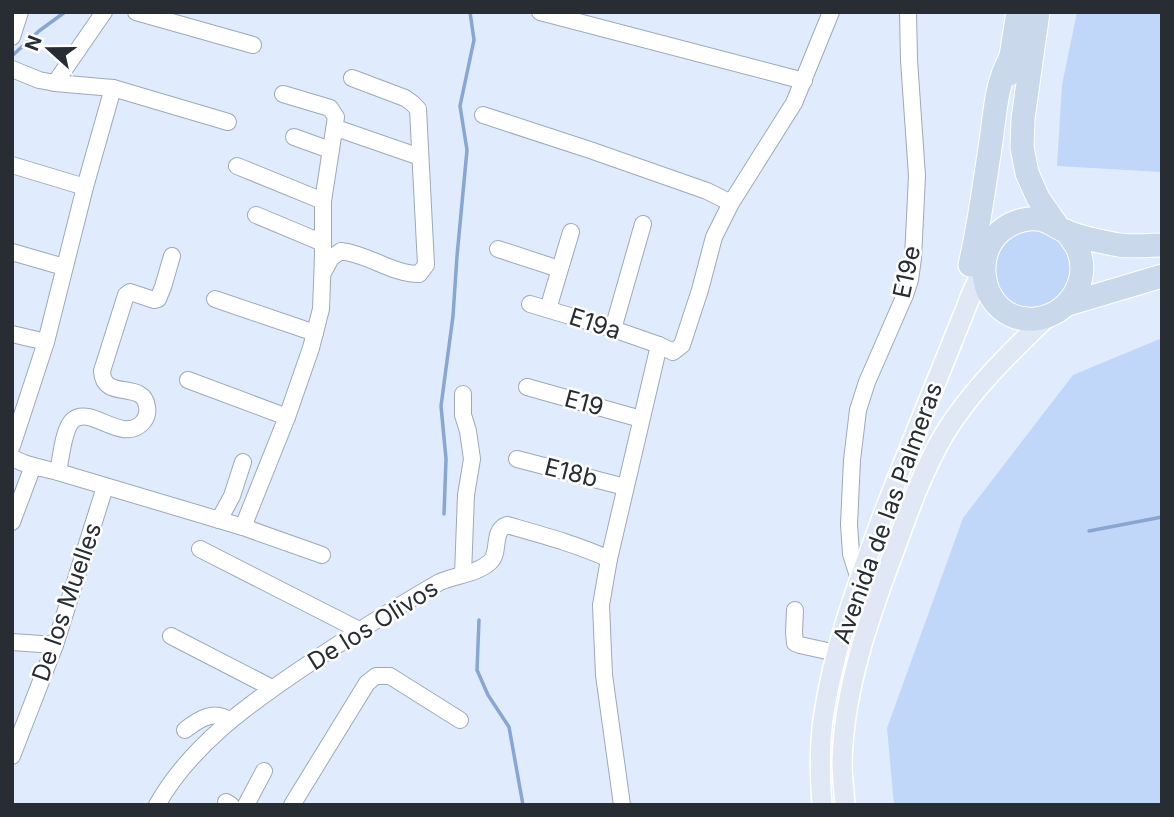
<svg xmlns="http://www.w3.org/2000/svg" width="1174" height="817" font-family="Inter,sans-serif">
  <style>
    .green { fill: #c0d7f9 }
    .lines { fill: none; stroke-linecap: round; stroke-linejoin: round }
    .stream { stroke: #88a6d1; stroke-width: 3.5 }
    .minor-casing { stroke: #9da9b9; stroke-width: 18 }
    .major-casing { stroke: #fff; stroke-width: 22 }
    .highway-casing { stroke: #fff; stroke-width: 25 }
    .minor { stroke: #fff; stroke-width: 16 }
    .major { stroke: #dfe8f4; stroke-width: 19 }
    .highway { stroke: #cad8ec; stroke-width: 23 }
    .labels { text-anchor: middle; stroke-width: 5; stroke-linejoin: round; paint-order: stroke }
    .street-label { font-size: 24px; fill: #282d33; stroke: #fff }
  </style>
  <rect width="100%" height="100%" fill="#e0ecfe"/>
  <g class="green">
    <polygon points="1077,12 1162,12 1162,172 1057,166 1062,85"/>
    <path d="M 1030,229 L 1044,229 L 1069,242 L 1074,294 L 1024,312 C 1018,307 1007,302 1002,295 C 991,280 994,256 1006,243 C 1013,235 1021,232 1030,229 Z"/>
    <polygon points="1162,338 1162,805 894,805 887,728 963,518 1073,375"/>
  </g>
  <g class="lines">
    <g class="stream">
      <polyline points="13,55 39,31 65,12"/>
      <polyline points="444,514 446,459 441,406 453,316 457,256 467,150 460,106 474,40 470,12"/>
      <polyline points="1089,531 1162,517"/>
      <polyline points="479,620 477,670 488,695 509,727 523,805"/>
    </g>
    <defs>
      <g id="minor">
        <polyline points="136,12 253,45"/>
        <polyline points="540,12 804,81"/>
        <polyline points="12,37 20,12"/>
        <polyline points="12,69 39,80 55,83 113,88 228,122"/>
        <polyline points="55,83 104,12"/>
        <polyline points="483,115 590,150 707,191 731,203"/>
        <polyline points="342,130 420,157"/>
        <polyline points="294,137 330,150"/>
        <polyline points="12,165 85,187"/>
        <polyline points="237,166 323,201"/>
        <polyline points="256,215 323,243"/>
        <polyline points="498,249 559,269"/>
        <polyline points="12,252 64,267"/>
        <path d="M 324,271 L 331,258 L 341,251 C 368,254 392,274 419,274 L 426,265 L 418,109 L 412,103 L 405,98 L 352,78"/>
        <polyline points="215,299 315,333"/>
        <polyline points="530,304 613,329 659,345"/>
        <polyline points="548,309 571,232"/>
        <polyline points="613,329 643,224"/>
        <polyline points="12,334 46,342"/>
        <polyline points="188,380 287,417"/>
        <polyline points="527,387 641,419"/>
        <polyline points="12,446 46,342 85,187 113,88"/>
        <path d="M 12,457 C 24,466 44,468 58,472 L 243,527 L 322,555"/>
        <polyline points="517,459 625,487"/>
        <path d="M 58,472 C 61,459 63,429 73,420 C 92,405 122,445 143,422 C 147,417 148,412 147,407 C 144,379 103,402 102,371 L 126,295 L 130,292 L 154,300 L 158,299 L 163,287 L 172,256"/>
        <polyline points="219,520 232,496 243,462"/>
        <polyline points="12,522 33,466"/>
        <polyline points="243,527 287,417 311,348 321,309 323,255 323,201 336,117 330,108 283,94"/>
        <polyline points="200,549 359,630"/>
        <polyline points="463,574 466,495 472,459 468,431 463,415 463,394"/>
        <polyline points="859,579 851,554 849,524 852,460 858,410 867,382 905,295 910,280 913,258 917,176 909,60 908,12"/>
        <polyline points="795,610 794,632 795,643 800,645 836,653"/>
        <polyline points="171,636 272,688"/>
        <polyline points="12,642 55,645"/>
        <path d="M 185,730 C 199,719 214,709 230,721"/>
        <polyline points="12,756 55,645 105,487"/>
        <polyline points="226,802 231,805"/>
        <path d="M 157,805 C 190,746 249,704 304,667 C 344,640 385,614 426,590 C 431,587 436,584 440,582 C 456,575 477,574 490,562 C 501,552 491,531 507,525 C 542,535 576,544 609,559"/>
        <polyline points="246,805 264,771"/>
        <polyline points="292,805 367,683 376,676 390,676 460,720"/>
        <polyline points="622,805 604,675 601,605 609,559 659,345 673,352 682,345 700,290 714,237 731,203 794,103 831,12"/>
      </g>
      <g id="major">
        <path d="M 822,805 C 820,777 819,748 823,720 C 833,648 859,580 884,512 C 913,437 944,364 973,290 L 982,271"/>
        <path d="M 845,805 C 844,791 842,776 842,762 C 844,687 870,615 896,546 C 910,507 924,468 945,433 C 972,389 1010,353 1047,317"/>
      </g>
      <g id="highway">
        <polyline points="1038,12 1023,119 1022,147 1027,173 1038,198 1056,224"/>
        <polyline points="1008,75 1018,12"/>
        <path d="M 1066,231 C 1070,237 1075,243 1078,249 C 1091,281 1069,315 1035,319 C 976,324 963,234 1023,220 C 1044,215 1051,225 1067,232 C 1083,238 1102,242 1119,245 C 1133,247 1148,245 1162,245"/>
        <path d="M 970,265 C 979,226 984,187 990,148 C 995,118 995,85 1010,59"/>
        <polyline points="1068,304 1162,276"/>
      </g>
    </defs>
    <use href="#minor" class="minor-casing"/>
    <use href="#major" class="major-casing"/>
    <use href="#highway" class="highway-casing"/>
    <use href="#minor" class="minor"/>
    <use href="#major" class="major"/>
    <use href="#highway" class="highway"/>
  </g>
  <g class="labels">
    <g class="street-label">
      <text transform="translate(907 272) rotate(-78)" y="8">E19e</text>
      <text transform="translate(595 324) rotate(18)" y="8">E19a</text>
      <text transform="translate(584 403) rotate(15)" y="8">E19</text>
      <text transform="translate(571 473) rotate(14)" y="8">E18b</text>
      <text transform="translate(888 513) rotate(-70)" y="8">Avenida de las Palmeras</text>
      <text transform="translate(67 602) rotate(-71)" y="8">De los Muelles</text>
      <text transform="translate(373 625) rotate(-32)" y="8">De los Olivos</text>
    </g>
  </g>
  <rect width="1174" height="817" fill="none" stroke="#282d33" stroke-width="28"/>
  <g transform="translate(49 49) rotate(291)" stroke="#ffffff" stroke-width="5" paint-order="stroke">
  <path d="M0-5L12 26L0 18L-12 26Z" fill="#282d33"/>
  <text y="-10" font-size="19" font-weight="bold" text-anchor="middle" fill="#282d33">N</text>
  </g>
</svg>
